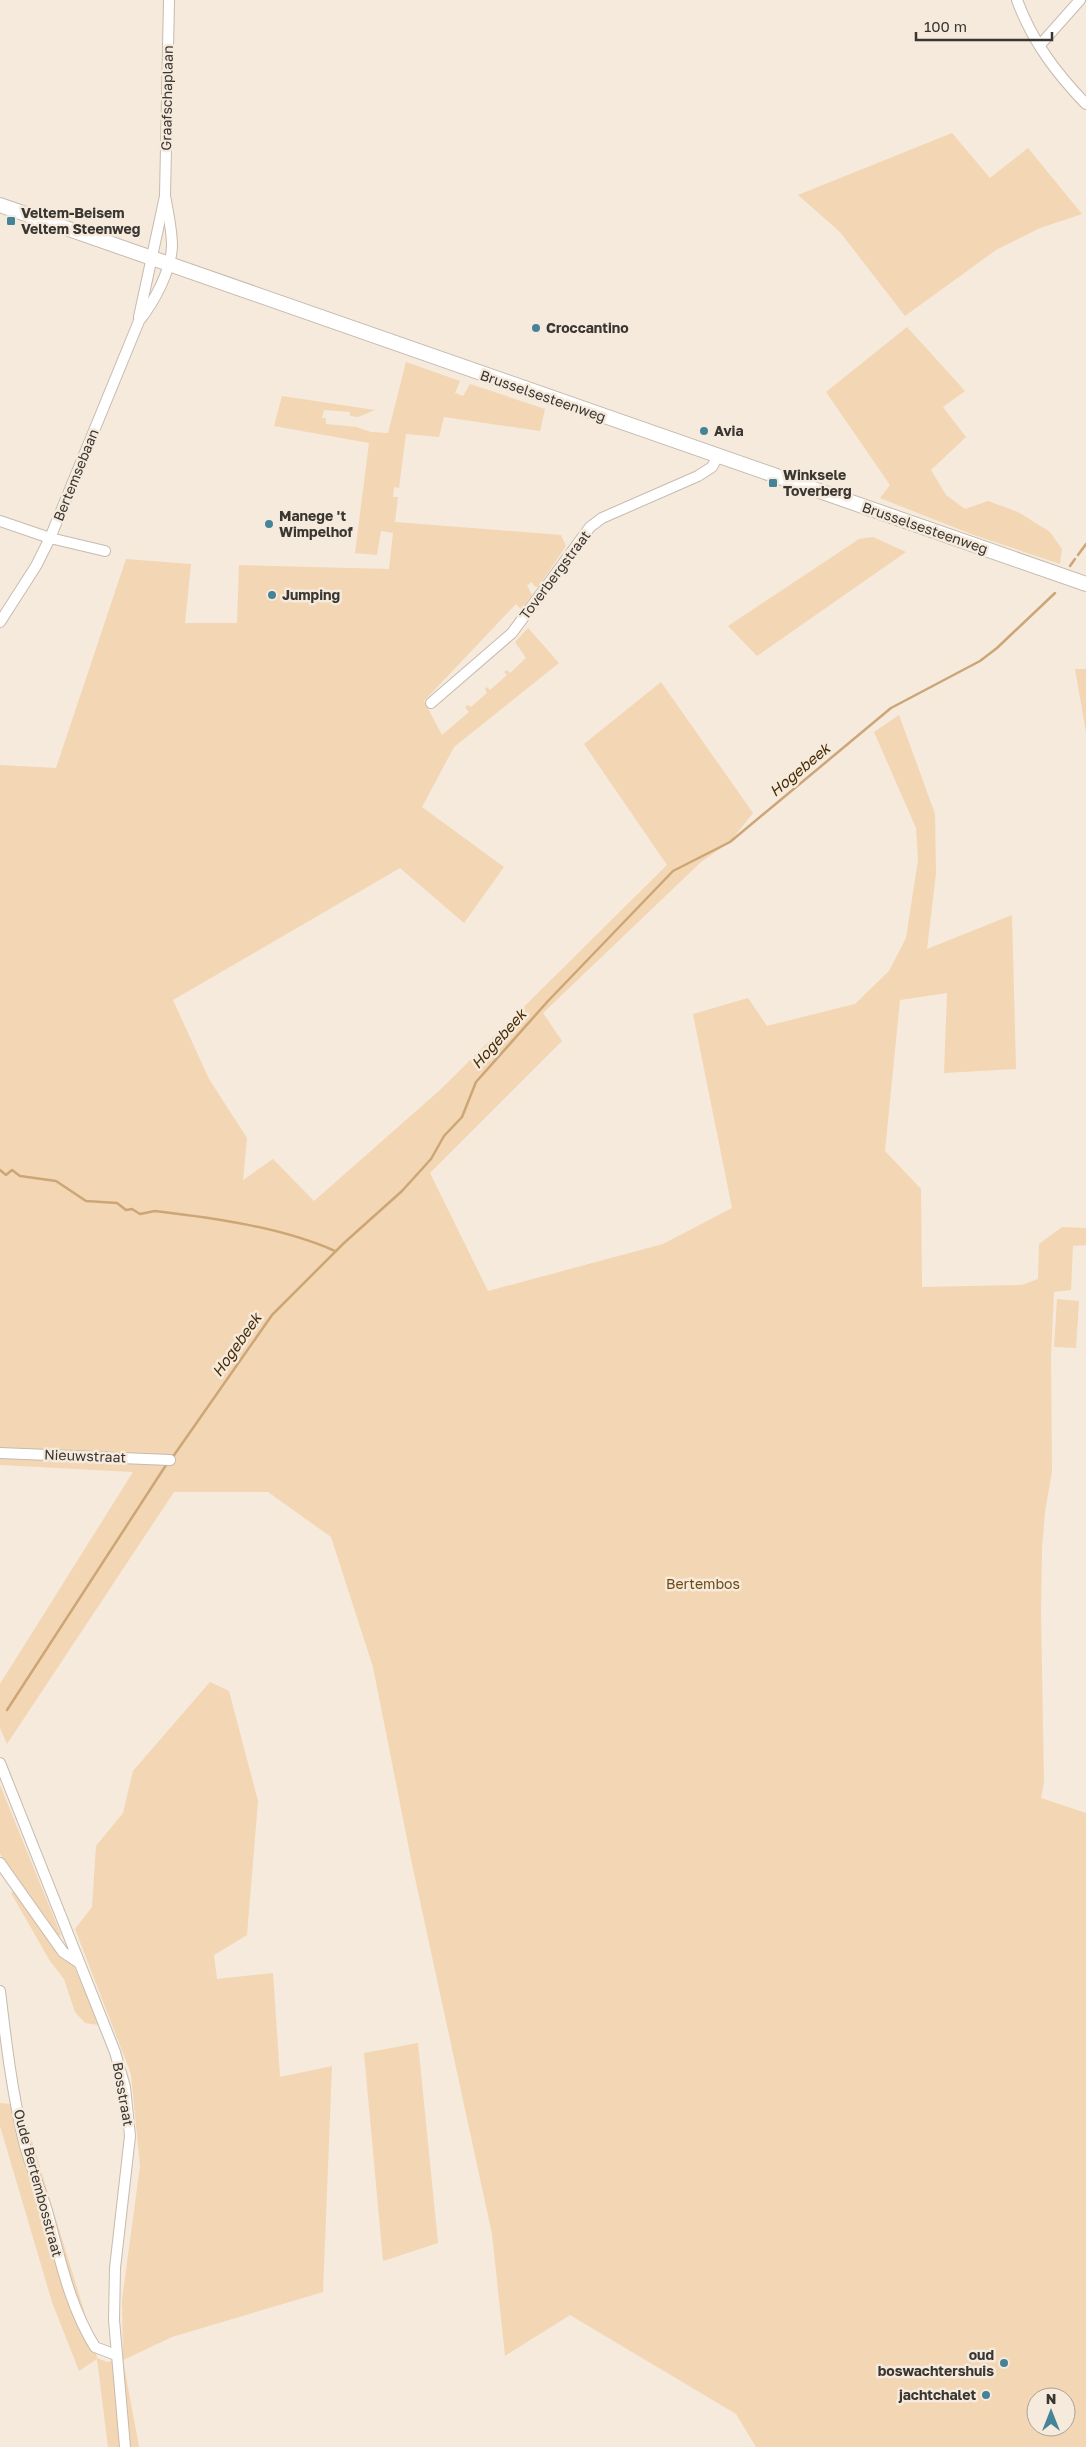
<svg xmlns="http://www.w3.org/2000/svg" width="1086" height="2447" font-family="'Golos Text',sans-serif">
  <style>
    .green { fill: #f3d6b3; fill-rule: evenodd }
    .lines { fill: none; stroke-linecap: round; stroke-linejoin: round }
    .stream { stroke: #cca676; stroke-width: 2.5 }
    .minor-casing { stroke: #c6bbae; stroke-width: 12 }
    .major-casing { stroke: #c6bbae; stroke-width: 16 }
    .minor { stroke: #fff; stroke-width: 10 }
    .major { stroke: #fff; stroke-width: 14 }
    .poi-dot { fill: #448398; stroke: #f5eadc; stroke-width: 2 }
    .labels { text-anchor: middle; stroke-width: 5; stroke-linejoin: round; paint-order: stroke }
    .street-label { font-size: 14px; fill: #3a3631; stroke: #f5eadc }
    .poi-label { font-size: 14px; font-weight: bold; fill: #3a3631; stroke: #f5eadc; text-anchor: start }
    .park-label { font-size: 14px; fill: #6f4910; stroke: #f5eadc }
    .water-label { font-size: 15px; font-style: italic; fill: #462c04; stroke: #f5eadc }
  </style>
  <rect width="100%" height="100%" fill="#f5eadc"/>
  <g class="green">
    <polygon points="952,133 990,178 1028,148 1082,214 1040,228 996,250 905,316 840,232 798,195"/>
    <polygon points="907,327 965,391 943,407 966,437 931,470 946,495 965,509 988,501 1018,512 1050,532 1062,549 1060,564 971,534 880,498 890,485 826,392"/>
    <path d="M 406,362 L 460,381 L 455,393 L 463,396 L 470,384 L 545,409 L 540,431 L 444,417 L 439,437 L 406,434 L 399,488 L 394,487 L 393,497 L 398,497 L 395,522 L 561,535 L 566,546 L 538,587 L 534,586 L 532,582 L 527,585 L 532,595 L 522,610 L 516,604 L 424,701 L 442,735 L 469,712 L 465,707 L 468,705 L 471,707 L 487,693 L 485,689 L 487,687 L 490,690 L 507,675 L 504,672 L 507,670 L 510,673 L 526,658 L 515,642 L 528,628 L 559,663 L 454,747 L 422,807 L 504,867 L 464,923 L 400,868 L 173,1000 L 209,1079 L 247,1138 L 243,1180 L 273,1159 L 314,1201 L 440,1090 L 667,865 L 584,744 L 661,682 L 753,813 L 730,842 L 701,862 L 543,1013 L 562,1041 L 430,1173 L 488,1291 L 663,1244 L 732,1208 L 693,1014 L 748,998 L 767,1026 L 855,1004 L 889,971 L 906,938 L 918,860 L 916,828 L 874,732 L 899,715 L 935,814 L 936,873 L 927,949 L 1012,915 L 1016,1069 L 944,1073 L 947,993 L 900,1000 L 885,1151 L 921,1189 L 922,1287 L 1022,1285 L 1038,1279 L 1039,1244 L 1062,1227 L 1086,1228 L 1086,1245 L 1073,1246 L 1071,1290 L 1054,1292 L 1051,1355 L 1052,1471 L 1045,1512 L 1042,1549 L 1041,1612 L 1044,1782 L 1041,1798 L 1086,1813 L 1086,2447 L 756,2447 L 736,2414 L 570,2315 L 505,2356 L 492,2234 L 412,1864 L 373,1667 L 331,1537 L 268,1492 L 174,1492 L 7,1744 L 0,1728 L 0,1684 L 133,1472 L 0,1465 L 0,765 L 56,768 L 126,559 L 191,564 L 185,623 L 237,623 L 239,565 L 389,569 L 393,533 L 381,531 L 377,555 L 355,553 L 369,443 L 274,426 L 282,396 L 375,410 L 358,417 L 350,416 L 350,412 L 324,410 L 322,418 L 326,418 L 326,424 L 356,427 L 371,432 L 388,433 ZM 1036,2397 L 1066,2397 L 1066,2427 L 1036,2427 Z"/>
    <polygon points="873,537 906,552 757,656 728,626 859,539"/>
    <polygon points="1075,669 1086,669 1086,732"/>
    <polygon points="1057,1299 1079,1301 1076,1348 1054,1347"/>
    <polygon points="210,1682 229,1691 258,1801 247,1935 214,1955 217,1979 273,1973 280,2077 332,2066 323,2292 172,2337 123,2360 139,2447 108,2447 97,2359 79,2371 52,2302 0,2126 0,2103 21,2105 93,2340 97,2358 107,2362 123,2360 122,2300 140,2166 131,2074 75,1929 92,1907 96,1846 123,1813 133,1771"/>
    <polygon points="0,1785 61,1935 57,1936 0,1854"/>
    <polygon points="16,1891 73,1964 99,2025 85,2023 75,2012 64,1979 50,1961 11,1893"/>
    <polygon points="418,2043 438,2243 383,2261 364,2053"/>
  </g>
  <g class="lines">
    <g class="stream">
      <polyline points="1078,555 1086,544"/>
      <polyline points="1070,566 1075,559"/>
      <path d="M 0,1170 L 6,1175 L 12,1170 L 20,1176 L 56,1181 L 86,1201 L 117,1203 L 126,1210 L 132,1209 L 140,1214 L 155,1211 C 214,1218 281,1227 335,1251"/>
      <polyline points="172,1458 272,1315 344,1243 402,1191 431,1159 444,1136 462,1117 476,1082 548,1001 673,871 730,842 891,708 980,661 997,648 1055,593"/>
      <polyline points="7,1710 168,1462"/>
    </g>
    <defs>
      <g id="minor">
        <path d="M 1017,0 C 1032,41 1056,73 1086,104"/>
        <polyline points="1040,45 1080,0"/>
        <polyline points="139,317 165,196 169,0"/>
        <polyline points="0,521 50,538 105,551"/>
        <path d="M 0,622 L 36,566 L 50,538 L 139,321 C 154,302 171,271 172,246 C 172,230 168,212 165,196"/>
        <polyline points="431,703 512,633 590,527 602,518 698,476 712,467 718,456"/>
        <polyline points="0,1453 170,1460"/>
        <polyline points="0,1763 115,2052 125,2087 130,2136 115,2268 114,2320 125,2447"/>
        <polyline points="0,1863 63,1952 78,1962"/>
        <path d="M 0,1991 C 6,2042 12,2092 24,2142 C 30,2165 40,2188 47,2211 C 60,2258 69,2305 95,2347 L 116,2355"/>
      </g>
      <polyline id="major" points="0,205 1086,584"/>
    </defs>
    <use href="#minor" class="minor-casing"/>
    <use href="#major" class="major-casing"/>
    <use href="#minor" class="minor"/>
    <use href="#major" class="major"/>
  </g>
  <g class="poi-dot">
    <rect x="6" y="216" width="10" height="10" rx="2.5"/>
    <circle cx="536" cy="328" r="5"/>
    <circle cx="704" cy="431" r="5"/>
    <rect x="768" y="478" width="10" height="10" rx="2.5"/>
    <circle cx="269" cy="524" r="5"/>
    <circle cx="272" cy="595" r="5"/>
    <circle cx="1004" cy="2363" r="5"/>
    <circle cx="986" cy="2395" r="5"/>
  </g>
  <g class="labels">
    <g class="street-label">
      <text transform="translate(167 98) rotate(-89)" y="5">Graafschaplaan</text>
      <text transform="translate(543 396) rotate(19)" y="5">Brusselsesteenweg</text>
      <text transform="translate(76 475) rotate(-68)" y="5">Bertemsebaan</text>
      <text transform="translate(925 528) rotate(19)" y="5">Brusselsesteenweg</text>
      <text transform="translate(555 575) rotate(-53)" y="5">Toverbergstraat</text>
      <text transform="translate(85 1456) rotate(2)" y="5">Nieuwstraat</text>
      <text transform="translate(123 2094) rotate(80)" y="5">Bosstraat</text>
      <text transform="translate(38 2183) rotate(75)" y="5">Oude Bertembosstraat</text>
    </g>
    <g class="poi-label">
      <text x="21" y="218">Veltem-Beisem<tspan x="21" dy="16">Veltem Steenweg</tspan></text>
      <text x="546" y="333">Croccantino</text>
      <text x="714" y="436">Avia</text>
      <text x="783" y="480">Winksele<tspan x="783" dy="16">Toverberg</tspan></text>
      <text x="279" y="521">Manege 't<tspan x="279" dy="16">Wimpelhof</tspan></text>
      <text x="282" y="600">Jumping</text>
      <text x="994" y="2360" text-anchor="end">oud<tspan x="994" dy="16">boswachtershuis</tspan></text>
      <text x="976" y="2400" text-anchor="end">jachtchalet</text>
    </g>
    <g class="park-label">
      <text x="703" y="1589">Bertembos</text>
    </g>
    <g class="water-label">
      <text transform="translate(800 770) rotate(-40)" y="5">Hogebeek</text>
      <text transform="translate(499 1039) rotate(-48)" y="5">Hogebeek</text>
      <text transform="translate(237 1345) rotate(-55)" y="5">Hogebeek</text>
    </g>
  </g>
  <g transform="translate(1051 2412)"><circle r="24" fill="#f5eadc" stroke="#aaa298"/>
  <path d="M0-4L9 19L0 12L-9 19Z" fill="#448398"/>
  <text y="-8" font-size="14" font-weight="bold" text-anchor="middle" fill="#3a3631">N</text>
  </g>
  <path d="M916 32v8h136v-8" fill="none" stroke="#3a3631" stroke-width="2.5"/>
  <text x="924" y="32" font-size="15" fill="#3a3631" stroke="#f5eadc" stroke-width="4" paint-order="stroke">100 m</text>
</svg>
